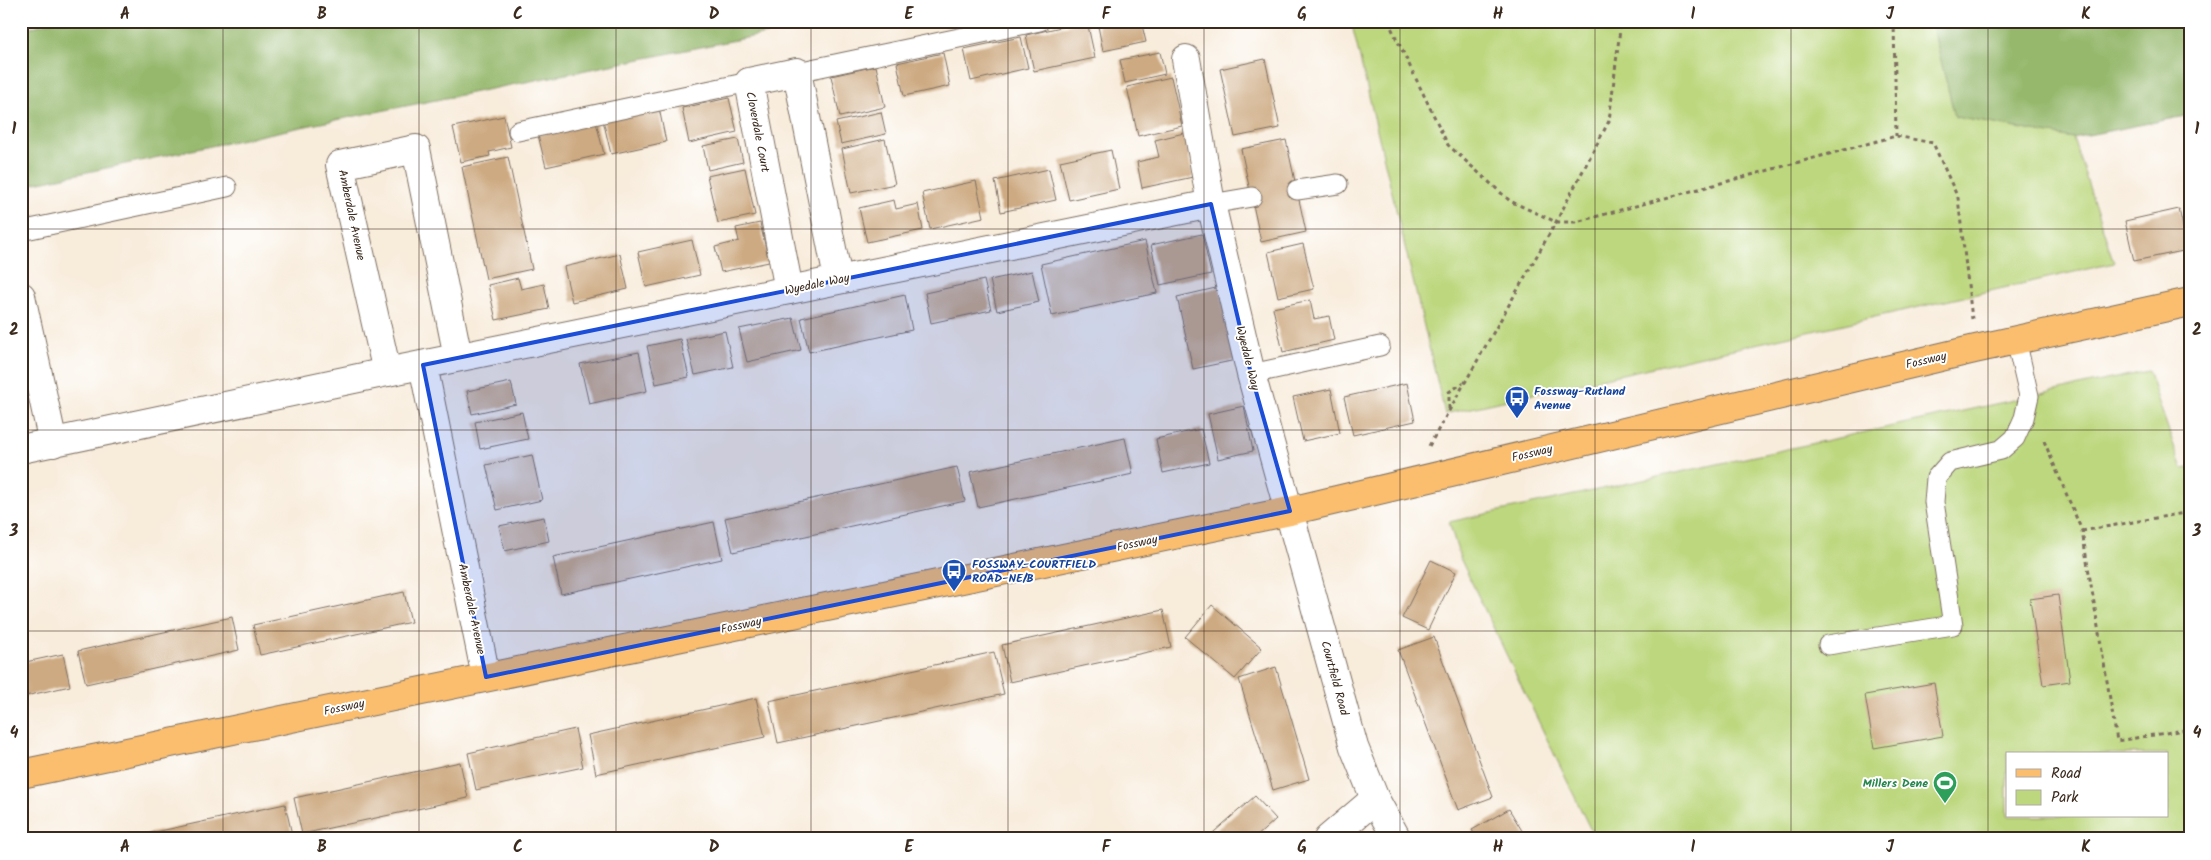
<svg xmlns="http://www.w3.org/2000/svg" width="2211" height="860" font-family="Kalam,sans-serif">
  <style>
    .green { fill: #bcd77d; stroke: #7c804e; fill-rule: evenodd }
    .forest { fill: #95b86c; stroke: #687145 }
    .building { fill: #cdaa82 }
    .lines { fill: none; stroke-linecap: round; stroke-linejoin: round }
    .service-casing { stroke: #7d6e60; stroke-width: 21 }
    .minor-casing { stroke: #7d6e60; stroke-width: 30 }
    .primary-casing { stroke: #7d6e60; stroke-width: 30 }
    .path { stroke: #7d6e60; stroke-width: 3; stroke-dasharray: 4 4; stroke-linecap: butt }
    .service { stroke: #fff; stroke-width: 19 }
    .minor { stroke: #fff; stroke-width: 28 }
    .primary { stroke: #fbbe6e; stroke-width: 28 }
    .marked { fill: #1d4ed8; fill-opacity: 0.2; stroke: #1d4ed8; stroke-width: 4; stroke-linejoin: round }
    .grid { fill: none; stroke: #3b2a1e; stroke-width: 1; stroke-opacity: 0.55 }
    .labels { text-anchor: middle; stroke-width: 4; stroke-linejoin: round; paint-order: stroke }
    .street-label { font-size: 12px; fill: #3b2a1e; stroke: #fff }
    .transit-label { font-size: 12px; font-weight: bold; fill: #164399; stroke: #fff; text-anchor: start }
    .leisure-label { font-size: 12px; font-weight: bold; fill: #27864d; stroke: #fff; text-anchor: end }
    .neatline { fill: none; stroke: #3b2a1e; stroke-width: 2 }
    .grid-label { font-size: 16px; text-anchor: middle; font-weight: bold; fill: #3b2a1e }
  </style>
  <rect width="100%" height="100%" fill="#fff"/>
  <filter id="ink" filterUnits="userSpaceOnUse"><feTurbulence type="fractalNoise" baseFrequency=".02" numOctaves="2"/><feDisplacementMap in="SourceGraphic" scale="10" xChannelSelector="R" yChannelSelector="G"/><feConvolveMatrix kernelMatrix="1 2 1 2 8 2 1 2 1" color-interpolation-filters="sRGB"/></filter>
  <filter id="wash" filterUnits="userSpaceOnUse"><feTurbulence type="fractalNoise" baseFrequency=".0096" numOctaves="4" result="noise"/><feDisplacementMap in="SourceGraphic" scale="20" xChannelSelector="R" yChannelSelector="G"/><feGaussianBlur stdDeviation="1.12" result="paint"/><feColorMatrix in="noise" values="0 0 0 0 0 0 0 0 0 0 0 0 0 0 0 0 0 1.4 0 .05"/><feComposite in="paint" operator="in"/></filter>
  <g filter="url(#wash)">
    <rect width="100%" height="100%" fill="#f8ecdb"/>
    <g class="green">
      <polygon points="1351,21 1931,21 1956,117 2073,138 2114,263 1445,414"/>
      <path d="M 2148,371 L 2182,469 L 2190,468 L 2190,839 L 1595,839 L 1460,558 L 1449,522 ZM 2007,754 L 2167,754 L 2167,816 L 2007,816 Z"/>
    </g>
    <g class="forest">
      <polygon points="54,21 831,21 311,125 21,186 21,30"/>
      <polygon points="1931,21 2190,21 2190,115 2073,138 1955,117"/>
    </g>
    <g id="blocks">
      <g class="building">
        <polygon points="1087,21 1095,58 1034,71 1026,35"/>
        <polygon points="1097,21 1141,21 1146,42 1103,51"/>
        <polygon points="1021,37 1028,68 971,81 964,49"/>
        <polygon points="1160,52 1165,74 1125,83 1120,60"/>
        <polygon points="943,53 950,86 904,96 897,63"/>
        <polygon points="1265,59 1280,128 1235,137 1220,69"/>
        <polygon points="876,66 885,107 840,117 831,76"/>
        <polygon points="1171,77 1182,126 1138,136 1127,87"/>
        <polygon points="729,98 737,132 689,143 682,108"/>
        <polygon points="659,108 666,142 611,154 603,120"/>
        <polygon points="881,112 886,134 841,144 836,122"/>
        <polygon points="504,116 511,147 489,152 490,156 461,162 453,127"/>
        <polygon points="596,122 604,154 546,167 538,135"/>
        <polygon points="1184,133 1193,177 1142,188 1137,162 1159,157 1155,140"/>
        <polygon points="738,139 743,162 708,170 703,146"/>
        <polygon points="885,139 895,184 851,193 842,149"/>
        <polygon points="1286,140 1306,232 1261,242 1241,149"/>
        <polygon points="1111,150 1119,189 1069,200 1060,161"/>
        <polygon points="508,157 532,269 486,279 462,167"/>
        <polygon points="745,168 755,215 718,223 707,176"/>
        <polygon points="1049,169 1056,200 1001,212 995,181"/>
        <polygon points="976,181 984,217 930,229 922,193"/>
        <polygon points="894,200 896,209 918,204 923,230 867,242 859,208"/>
        <polygon points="2179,209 2188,250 2134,261 2125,221"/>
        <polygon points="760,223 769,262 721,272 715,247 739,241 736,228"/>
        <polygon points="1202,234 1211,274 1160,285 1151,245"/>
        <polygon points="692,240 700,275 646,287 638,252"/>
        <polygon points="1145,241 1157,293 1052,316 1041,264"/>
        <polygon points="1303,244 1314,289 1278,297 1268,252"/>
        <polygon points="620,254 628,289 572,302 564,267"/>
        <polygon points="1032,271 1039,302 997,311 990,280"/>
        <polygon points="518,278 521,289 544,284 549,309 496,320 488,285"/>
        <polygon points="984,280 991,310 931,323 925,293"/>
        <polygon points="1220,287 1236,360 1193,369 1177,297"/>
        <polygon points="905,295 912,330 809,352 801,318"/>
        <polygon points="1310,300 1314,319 1329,316 1334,340 1283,352 1273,308"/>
        <polygon points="793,318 801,350 747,362 739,329"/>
        <polygon points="725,331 733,367 695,375 686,339"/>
        <polygon points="680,339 689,377 656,384 647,346"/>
        <polygon points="639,352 647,391 589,404 580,364"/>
        <polygon points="511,382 516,404 472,414 467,391"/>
        <polygon points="1407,383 1415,421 1353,435 1344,397"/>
        <polygon points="1331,389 1340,433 1303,441 1293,397"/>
        <polygon points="1244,406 1253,451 1218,459 1208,414"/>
        <polygon points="522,412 528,439 480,449 475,422"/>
        <polygon points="1201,429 1209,463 1163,473 1156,439"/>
        <polygon points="1125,438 1133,474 978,507 970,472"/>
        <polygon points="532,455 542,500 497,510 486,465"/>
        <polygon points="957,467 965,501 733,552 725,518"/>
        <polygon points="544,517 549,541 505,551 499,526"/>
        <polygon points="714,522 722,559 561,594 553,557"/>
        <polygon points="1431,560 1456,572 1428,630 1402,618"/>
        <polygon points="404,592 411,622 260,655 253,625"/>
        <polygon points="2058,595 2070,681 2043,685 2030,599"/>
        <polygon points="1212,605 1262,648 1235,679 1185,637"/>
        <polygon points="1163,610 1171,647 1010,682 1002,645"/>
        <polygon points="232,617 239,650 86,684 78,651"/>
        <polygon points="1434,637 1493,797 1458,810 1398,650"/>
        <polygon points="994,652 1004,694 778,743 769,701"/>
        <polygon points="63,654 70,686 21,697 21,663"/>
        <polygon points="1276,667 1309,779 1273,790 1239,679"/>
        <polygon points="1934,683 1943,736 1874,748 1865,695"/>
        <polygon points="756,698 765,737 596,774 588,735"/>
        <polygon points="575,729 583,767 476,790 468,753"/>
        <polygon points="460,762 468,798 302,834 294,798"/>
        <polygon points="1255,796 1276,819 1254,839 1206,839"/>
        <polygon points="285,804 293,839 128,839 128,838"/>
        <polygon points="1509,809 1527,839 1477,839 1472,830"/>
      </g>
    </g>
  </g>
  <g filter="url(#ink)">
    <use href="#blocks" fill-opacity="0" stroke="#7d6e60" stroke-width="1"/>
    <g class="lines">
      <defs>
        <g id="service">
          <polyline points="797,72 1040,21"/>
          <polyline points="518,131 749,82"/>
          <polyline points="1297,190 1338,184"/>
          <polyline points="1211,204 1252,197"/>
          <polyline points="21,231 227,187"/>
          <polyline points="1251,374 1380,346"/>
          <polyline points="1828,645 1953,625 1934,502 1936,478 1950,462 2001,450 2015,438 2024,418 2029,396 2016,340"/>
        </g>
        <g id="minor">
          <polyline points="1186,59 1211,204 1251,374 1354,747 1375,799 1397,839"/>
          <polyline points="789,290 749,82 797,72 838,279"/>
          <polyline points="21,296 53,443"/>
          <polyline points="423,365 486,677"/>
          <polyline points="387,372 340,165 416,149 458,357"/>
          <polyline points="21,449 387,372 1211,204"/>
          <polyline points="1328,839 1375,799"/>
        </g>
        <polyline id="primary" points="21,774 1290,511 1975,349 2190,302"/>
      </defs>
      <use href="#service" class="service-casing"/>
      <use href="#minor" class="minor-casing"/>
      <use href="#primary" class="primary-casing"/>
      <g class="path">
        <polyline points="1388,21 1448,145 1510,201 1556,222 1576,222 1896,136 1933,143 1958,198 1972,319"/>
        <polyline points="1894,21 1896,136"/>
        <polyline points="1449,409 1449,392 1463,383"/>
        <polyline points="2044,441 2082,531 2117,741 2190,729"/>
        <polyline points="1429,446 1556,222 1609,121 1621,21"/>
        <polyline points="2082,531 2190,512"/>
      </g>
      <use href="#service" class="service"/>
      <use href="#minor" class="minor"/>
      <use href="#primary" class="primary"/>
    </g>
  </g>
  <path class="marked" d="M 1211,204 L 1251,374 L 1290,511 L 486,677 L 423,365 Z"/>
  <path class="grid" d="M 223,21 L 223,839M 419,21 L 419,839M 616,21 L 616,839M 811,21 L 811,839M 1008,21 L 1008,839M 1204,21 L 1204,839M 1400,21 L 1400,839M 1595,21 L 1595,839M 1791,21 L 1791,839M 1988,21 L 1988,839M 21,229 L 2190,229M 21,430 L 2190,430M 21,631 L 2190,631"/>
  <defs>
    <symbol id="bus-pin" viewBox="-11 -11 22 30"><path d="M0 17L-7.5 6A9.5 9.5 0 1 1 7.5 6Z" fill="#1a4fb4" stroke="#fff"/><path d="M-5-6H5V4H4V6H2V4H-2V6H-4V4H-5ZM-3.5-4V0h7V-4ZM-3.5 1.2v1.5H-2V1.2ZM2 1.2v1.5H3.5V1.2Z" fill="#fff"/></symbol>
    <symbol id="stadium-pin" viewBox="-11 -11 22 30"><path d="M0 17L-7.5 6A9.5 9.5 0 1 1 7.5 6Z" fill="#2e9e5b" stroke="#fff"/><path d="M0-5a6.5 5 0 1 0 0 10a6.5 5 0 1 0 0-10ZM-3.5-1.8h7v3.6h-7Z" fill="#fff"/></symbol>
  </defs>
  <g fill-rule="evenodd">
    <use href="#bus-pin" x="1503" y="384" width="28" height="38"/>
    <use href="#bus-pin" x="940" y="557" width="28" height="38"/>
    <use href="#stadium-pin" x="1931" y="769" width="28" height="38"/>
  </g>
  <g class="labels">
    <g class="street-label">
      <text transform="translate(758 132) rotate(79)" y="4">Cloverdale Court</text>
      <text transform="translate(352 215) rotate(78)" y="4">Amberdale Avenue</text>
      <text transform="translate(817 284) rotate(-12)" y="4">Wyedale Way</text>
      <text transform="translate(1248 358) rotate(76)" y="4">Wyedale Way</text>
      <text transform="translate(1926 360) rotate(-13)" y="4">Fossway</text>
      <text transform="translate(1532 453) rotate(-13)" y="4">Fossway</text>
      <text transform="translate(1137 543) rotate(-12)" y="4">Fossway</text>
      <text transform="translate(472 609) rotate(78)" y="4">Amberdale Avenue</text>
      <text transform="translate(741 625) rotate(-12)" y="4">Fossway</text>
      <text transform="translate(1335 678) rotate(75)" y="4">Courtfield Road</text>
      <text transform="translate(344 707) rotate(-12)" y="4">Fossway</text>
    </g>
    <g class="transit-label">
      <text x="1534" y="395">Fossway-Rutland<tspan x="1534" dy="14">Avenue</tspan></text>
      <text x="972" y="568">FOSSWAY-COURTFIELD<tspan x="972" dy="14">ROAD-NE/B</tspan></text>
    </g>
    <g class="leisure-label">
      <text x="1928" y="787">Millers Dene</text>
    </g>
  </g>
  <rect width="2211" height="860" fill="none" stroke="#fff" stroke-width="55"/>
  <rect x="2006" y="752" width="162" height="65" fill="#ffffff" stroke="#b1aaa5"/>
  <rect x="2016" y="769" width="25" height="8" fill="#fbbe6e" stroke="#b1aaa5"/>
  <text x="2051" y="778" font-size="15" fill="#3b2a1e">Road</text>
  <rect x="2016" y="790" width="25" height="15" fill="#bcd77d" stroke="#b1aaa5"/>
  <text x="2051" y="802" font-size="15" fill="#3b2a1e">Park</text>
  <rect x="28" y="28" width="2156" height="804" class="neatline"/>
  <g class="grid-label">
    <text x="125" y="19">A</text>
    <text x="322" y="19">B</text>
    <text x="518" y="19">C</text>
    <text x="714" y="19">D</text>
    <text x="909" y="19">E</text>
    <text x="1106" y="19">F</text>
    <text x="1302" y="19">G</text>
    <text x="1498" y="19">H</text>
    <text x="1693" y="19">I</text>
    <text x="1890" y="19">J</text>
    <text x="2086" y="19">K</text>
    <text x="14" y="134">1</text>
    <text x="2197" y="134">1</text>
    <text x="14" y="335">2</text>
    <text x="2197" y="335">2</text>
    <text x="14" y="536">3</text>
    <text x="2197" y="536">3</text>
    <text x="14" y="738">4</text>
    <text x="2197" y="738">4</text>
    <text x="125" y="852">A</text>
    <text x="322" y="852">B</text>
    <text x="518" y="852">C</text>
    <text x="714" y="852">D</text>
    <text x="909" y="852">E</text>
    <text x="1106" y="852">F</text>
    <text x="1302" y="852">G</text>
    <text x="1498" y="852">H</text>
    <text x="1693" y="852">I</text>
    <text x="1890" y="852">J</text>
    <text x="2086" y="852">K</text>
  </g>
</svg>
